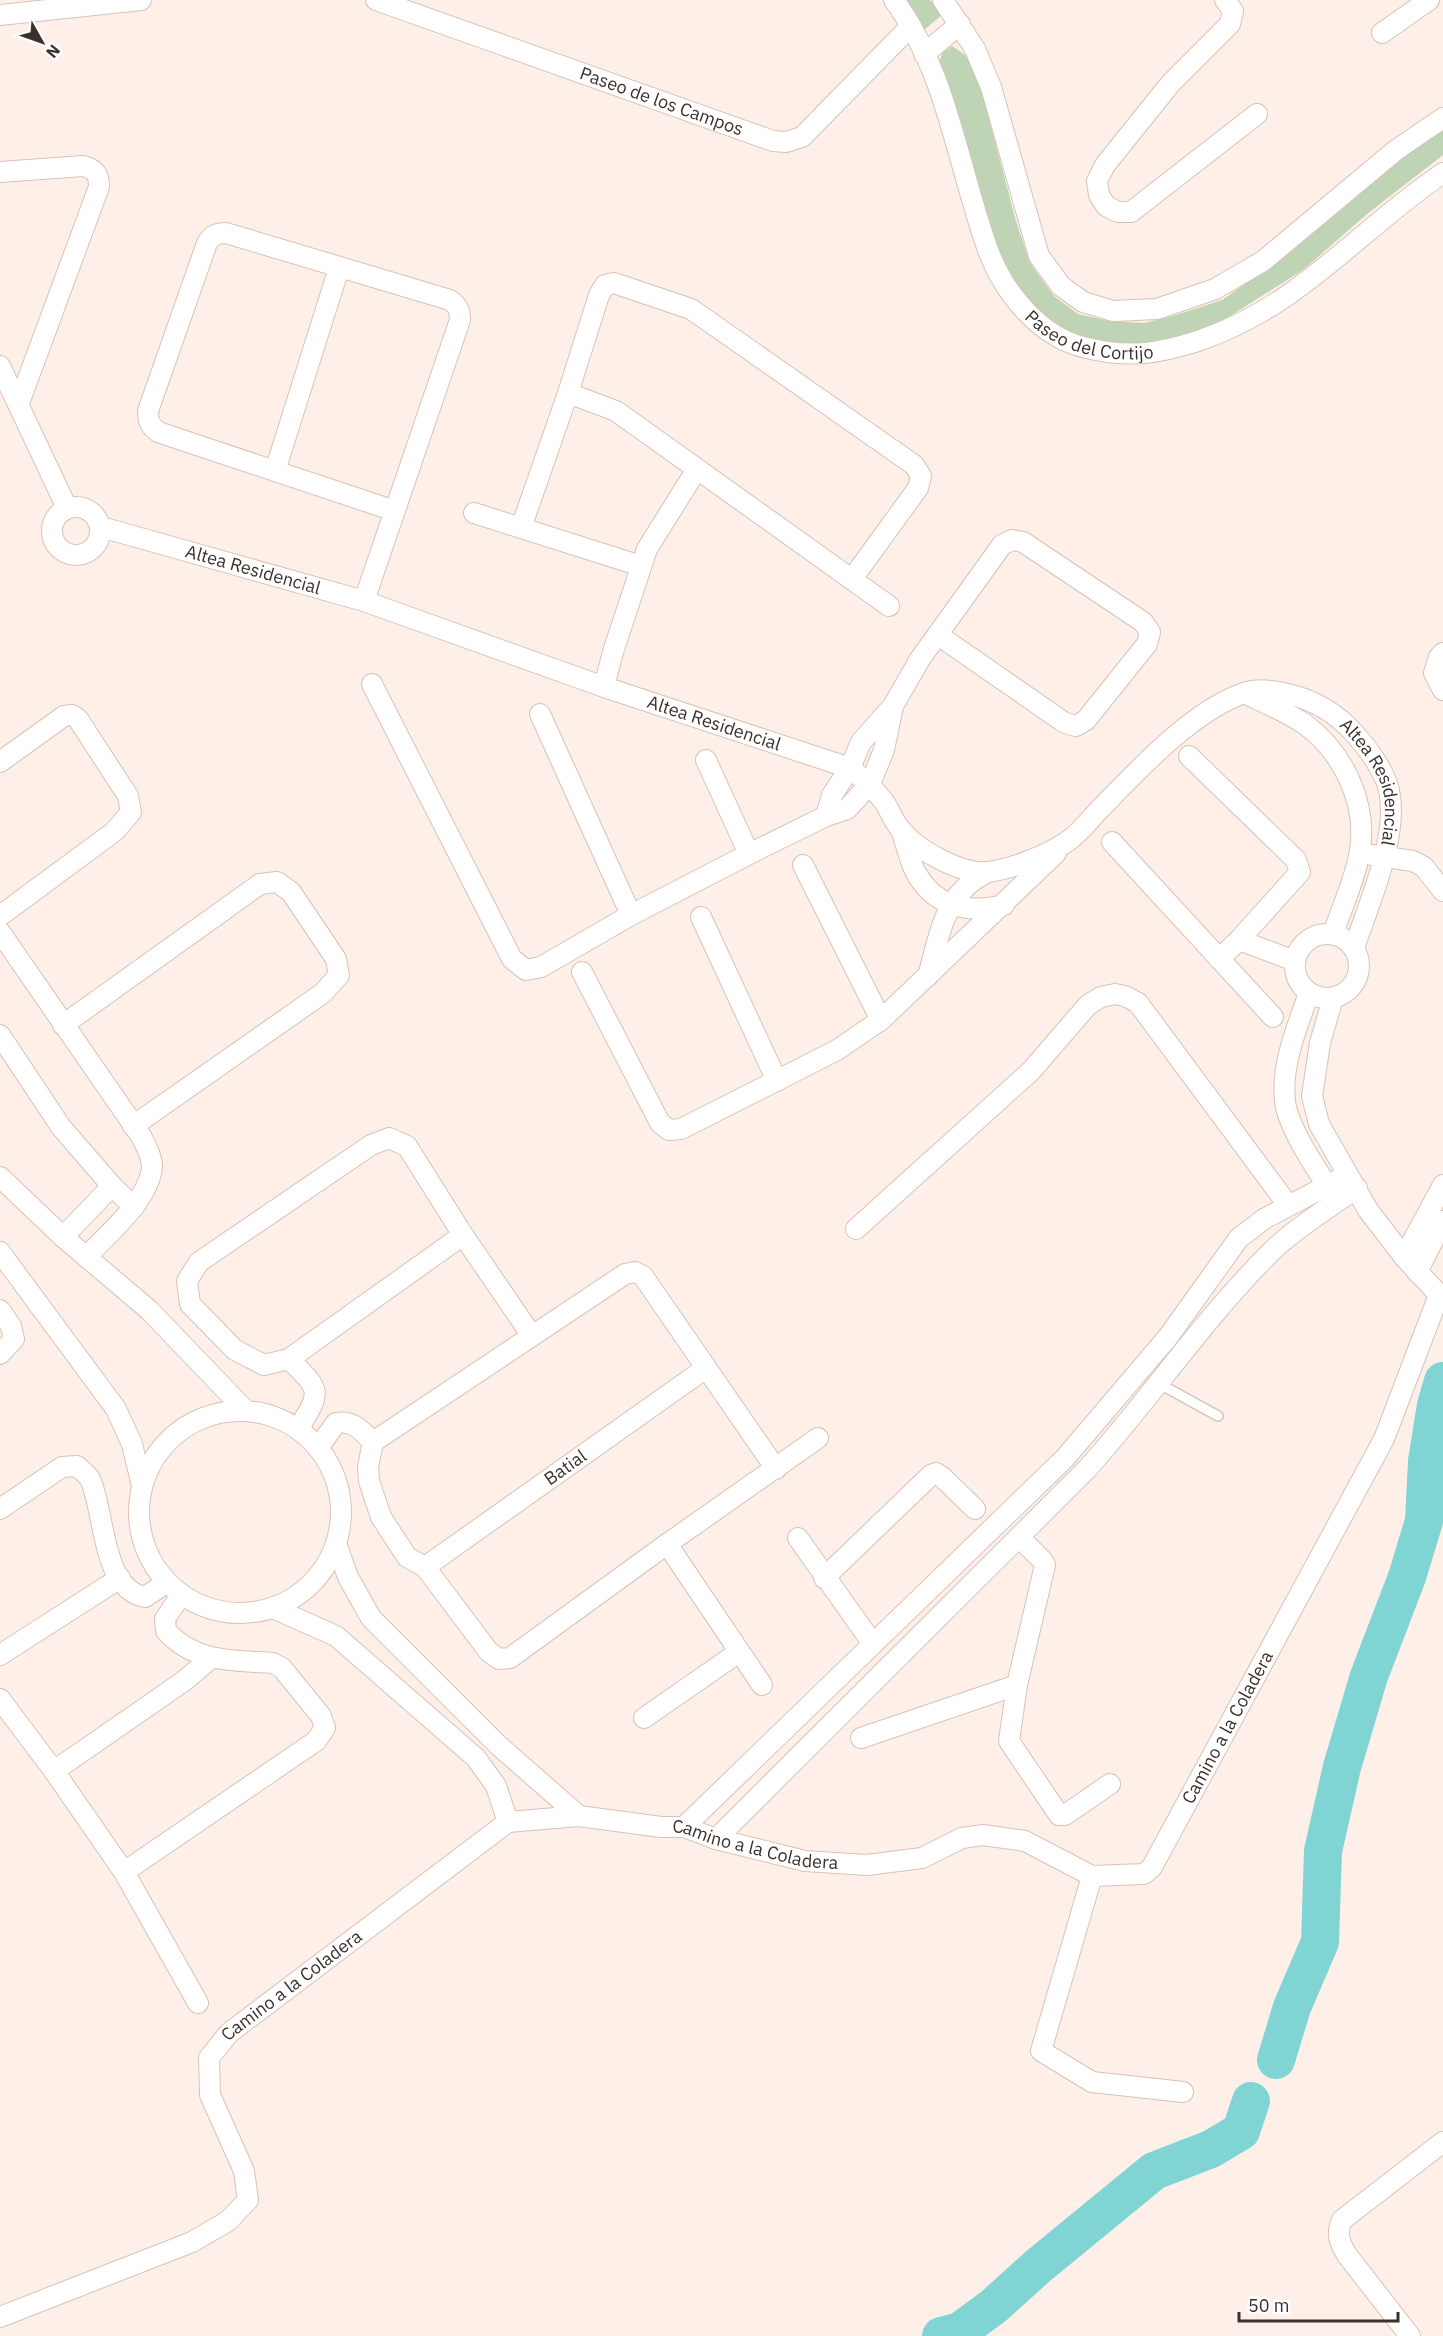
<svg xmlns="http://www.w3.org/2000/svg" width="1443" height="2336" font-family="'IBM Plex Sans',sans-serif">
  <style>
    .green { fill: #bed4b4 }
    .lines { fill: none; stroke-linecap: round; stroke-linejoin: round }
    .river { stroke: #81d4d4; stroke-width: 38 }
    .service-casing { stroke: #d8c2b6; stroke-width: 12 }
    .minor-casing { stroke: #d8c2b6; stroke-width: 22 }
    .service { stroke: #fff; stroke-width: 9 }
    .minor { stroke: #fff; stroke-width: 20 }
    .labels { text-anchor: middle; stroke-width: 4.5; stroke-linejoin: round; paint-order: stroke }
    .street-label { font-size: 18px; fill: #3a312d; stroke: #fff }
  </style>
  <rect width="100%" height="100%" fill="#fef0e9"/>
  <g class="green">
    <polygon points="904,0 930,0 943,14 924,30"/>
    <polygon points="952,46 968,57 983,96 1016,221 1030,263 1054,296 1078,314 1109,321 1144,323 1173,316 1222,300 1292,251 1417,146 1443,129 1443,155 1367,214 1303,270 1211,328 1136,347 1079,336 1043,317 1011,281 993,238 938,67 942,53"/>
  </g>
  <g class="lines">
    <g class="river">
      <polyline points="1276,2060 1292,2007 1320,1942 1323,1851 1342,1767 1369,1676 1407,1577 1424,1521 1427,1461 1436,1405 1443,1381"/>
      <polyline points="941,2336 960,2331 994,2306 1037,2267 1154,2171 1211,2149 1241,2131 1251,2101"/>
    </g>
    <defs>
      <polyline id="service" points="1158,1383 1218,1416"/>
      <g id="minor">
        <path id="s1" d="M 376,0 L 773,141 L 786,142 L 802,137 L 911,26"/>
        <path id="s2" d="M 894,0 C 947,72 958,167 988,250 C 1004,293 1040,338 1087,348 C 1129,358 1157,354 1198,341 C 1301,306 1357,231 1443,173"/>
        <polyline points="943,0 975,49 991,87 1039,256 1061,286 1083,302 1113,311 1157,309 1215,289 1263,261 1396,150 1443,118"/>
        <polyline points="1225,0 1233,11 1230,24 1171,83 1105,165 1097,181 1099,195 1106,206 1118,212 1131,212 1257,114"/>
        <polyline points="0,15 141,0"/>
        <polyline points="1382,33 1429,0"/>
        <polyline points="924,54 960,24"/>
        <path d="M 0,172 L 83,166 C 95,169 99,174 99,187 L 19,403"/>
        <polyline points="0,366 67,508"/>
        <polyline points="568,393 616,411 889,606"/>
        <polyline points="275,471 339,268"/>
        <circle cx="76" cy="531" r="24"/>
        <polyline points="474,513 641,566"/>
        <path id="s3" d="M 101,527 L 364,601 L 604,687 L 850,768 C 862,778 875,789 885,803 C 890,811 894,822 901,830 C 917,850 962,875 988,872 C 1012,869 1048,855 1068,841 C 1080,833 1090,819 1100,809 C 1138,770 1192,711 1244,693 C 1259,688 1274,691 1288,694 C 1314,700 1336,713 1354,733 C 1367,747 1384,770 1389,790 C 1399,837 1369,903 1354,948"/>
        <polyline points="521,528 568,393 599,295 605,285 614,283 691,309 914,465 921,476 918,488 852,579"/>
        <path d="M 364,601 L 460,320 C 460,310 458,306 450,300 L 226,233 C 217,233 212,235 207,243 L 148,411 C 148,421 150,426 158,432 L 395,511"/>
        <polyline points="1443,653 1439,657 1434,673 1443,690"/>
        <polyline points="372,684 512,959 526,970 541,967 631,915 749,854 826,816 847,809 870,784 884,750 893,706"/>
        <polyline points="604,687 613,652 647,549 697,469"/>
        <path d="M 1244,693 C 1265,703 1287,712 1306,725 C 1344,754 1367,803 1360,850 C 1357,874 1341,910 1333,934"/>
        <polyline points="540,714 631,915"/>
        <polyline points="1189,756 1296,860 1300,872 1239,940 1219,959"/>
        <polyline points="706,760 749,854"/>
        <polyline points="0,762 64,716 72,715 78,719 128,796 131,812 115,831 0,916"/>
        <polyline points="826,816 832,795 850,768 861,742 893,706 920,659 1002,545 1012,540 1023,542 1143,622 1150,632 1147,644 1086,720 1076,726 1065,723 938,635"/>
        <path d="M 901,830 C 906,843 909,859 915,871 C 934,907 967,914 1004,905"/>
        <polyline points="1112,842 1273,1017"/>
        <polyline points="1372,855 1413,861 1424,867 1443,891"/>
        <polyline points="803,865 881,1020"/>
        <polyline points="701,917 777,1081"/>
        <path d="M 0,932 L 141,1136 C 146,1146 152,1156 152,1167 C 149,1200 108,1234 86,1257"/>
        <circle cx="1327" cy="966" r="32"/>
        <polyline points="1239,940 1295,961"/>
        <polyline points="582,972 660,1123 669,1130 681,1129 837,1050 881,1020 1056,853"/>
        <path d="M 928,976 C 937,946 941,911 964,889 C 970,882 979,877 987,872"/>
        <path d="M 1309,993 C 1297,1027 1281,1065 1285,1101 C 1287,1126 1319,1174 1334,1195"/>
        <polyline points="1333,998 1320,1043 1312,1096 1319,1124 1368,1210 1404,1257 1443,1299"/>
        <polyline points="63,1025 260,884 277,882 291,892 336,959 339,975 323,993 133,1126"/>
        <polyline points="0,1035 61,1127 112,1186 134,1207"/>
        <polyline points="0,1177 63,1237 149,1310 246,1411"/>
        <polyline points="856,1229 1031,1071 1088,1005 1101,997 1115,994 1125,996 1138,1003 1288,1205"/>
        <polyline points="463,1235 289,1359 264,1365 235,1350 190,1304 187,1281 199,1262 371,1145 389,1138 407,1146 463,1235 532,1336 373,1442 368,1467 369,1481 381,1517 407,1557 425,1567 489,1652 499,1659 510,1658 667,1544 818,1438"/>
        <polyline points="63,1237 112,1186"/>
        <polyline points="0,1252 116,1409 132,1444 142,1486"/>
        <polyline points="1404,1257 1443,1185"/>
        <polyline points="1417,1272 1443,1221"/>
        <polyline points="0,1310 11,1326 14,1339 0,1354"/>
        <polyline points="532,1336 625,1274 635,1272 643,1276 776,1469"/>
        <path d="M 289,1359 C 320,1390 323,1390 298,1429"/>
        <circle cx="240" cy="1512" r="101"/>
        <path d="M 318,1448 L 336,1423 C 353,1420 361,1430 373,1442"/>
        <path d="M 0,1509 L 62,1467 L 77,1466 C 81,1470 87,1474 90,1479 C 105,1510 101,1589 145,1597 L 166,1583"/>
        <polyline points="1019,1537 1042,1560 1045,1565 1017,1685 1009,1741 1059,1815 1065,1815 1110,1784"/>
        <polyline points="798,1538 873,1644"/>
        <polyline points="336,1543 348,1577 371,1618 498,1745 579,1816"/>
        <polyline points="667,1544 762,1685"/>
        <path id="s4" d="M 425,1567 L 706,1368"/>
        <polyline points="824,1578 931,1475 936,1473 941,1476 975,1509"/>
        <polyline points="273,1608 336,1636 476,1758 496,1786 508,1822"/>
        <polyline points="0,1655 120,1578"/>
        <polyline points="0,1699 54,1771 124,1872 198,2003"/>
        <polyline points="644,1718 739,1652"/>
        <polyline points="861,1738 1017,1685"/>
        <polyline points="54,1771 184,1681 210,1659"/>
        <polyline points="684,1827 1065,1458 1168,1337 1239,1238 1264,1219 1347,1175"/>
        <path d="M 716,1839 L 1087,1469 C 1151,1398 1204,1318 1272,1251 C 1293,1230 1331,1206 1357,1188"/>
        <path d="M 124,1872 L 316,1741 L 325,1728 L 321,1716 L 282,1668 L 273,1663 C 233,1660 195,1663 166,1631 L 165,1619 L 181,1595"/>
        <polyline points="1092,1876 1041,2051 1092,2082 1183,2092"/>
        <path id="s5" d="M 0,2317 L 192,2242 L 228,2221 L 248,2200 L 244,2171 L 210,2095 L 209,2058 L 229,2033 L 508,1822 L 579,1816 L 661,1827 L 684,1827 L 716,1839 L 805,1861 L 867,1865 L 922,1858 L 962,1838 L 983,1835 L 1025,1841 L 1092,1876 L 1144,1874 L 1152,1867 L 1384,1439 L 1439,1295"/>
        <path d="M 1410,2336 L 1347,2255 C 1339,2242 1336,2234 1342,2220 L 1443,2142"/>
      </g>
    </defs>
    <use href="#service" class="service-casing"/>
    <use href="#minor" class="minor-casing"/>
    <use href="#service" class="service"/>
    <use href="#minor" class="minor"/>
  </g>
  <g class="labels">
    <g class="street-label">
      <text dy="6" stroke="none"><textPath href="#s1" startOffset="303">Paseo de los Campos</textPath></text>
      <text dy="6" stroke="none"><textPath href="#s2" startOffset="412">Paseo del Cortijo</textPath></text>
      <text dy="6" stroke="none"><textPath href="#s3" startOffset="158">Altea Residencial</textPath></text>
      <text dy="6" stroke="none"><textPath href="#s3" startOffset="644">Altea Residencial</textPath></text>
      <text dy="6" stroke="none"><textPath href="#s3" startOffset="1462">Altea Residencial</textPath></text>
      <text dy="6" stroke="none"><textPath href="#s4" startOffset="172">Batial</textPath></text>
      <text dy="6" stroke="none"><textPath href="#s5" startOffset="1634">Camino a la Coladera</textPath></text>
      <text dy="6" stroke="none"><textPath href="#s5" startOffset="1059">Camino a la Coladera</textPath></text>
      <text dy="6" stroke="none"><textPath href="#s5" startOffset="537">Camino a la Coladera</textPath></text>
    </g>
  </g>
  <g transform="translate(42 42) rotate(130)" stroke="#ffffff" stroke-width="4.5" paint-order="stroke">
  <path d="M0-4.5L10 22L0 15L-10 22Z" fill="#3a312d"/>
  <text y="-9" font-size="16" font-weight="bold" text-anchor="middle" fill="#3a312d">N</text>
  </g>
  <path d="M1239 2312v9h159v-9" fill="none" stroke="#3a312d" stroke-width="3"/>
  <text x="1248" y="2312" font-size="18" fill="#3a312d" stroke="#ffffff" stroke-width="4.5" paint-order="stroke">50 m</text>
</svg>
